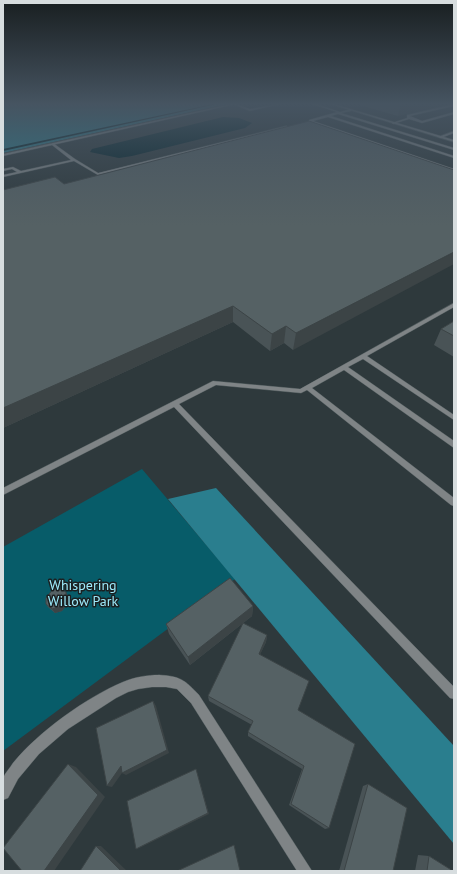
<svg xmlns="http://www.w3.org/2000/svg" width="457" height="874" font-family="'PT Sans',sans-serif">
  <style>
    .green { fill: #075c69 }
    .forest { fill: #2a7e8e }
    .water { fill: #002128 }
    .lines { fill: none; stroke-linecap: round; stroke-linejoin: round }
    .stream { fill: #002128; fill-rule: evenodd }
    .service-casing { stroke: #4c5759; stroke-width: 1 }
    .minor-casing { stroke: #4c5759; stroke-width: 1 }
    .tertiary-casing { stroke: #4c5759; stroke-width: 1 }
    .service { fill: #7f8486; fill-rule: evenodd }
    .minor { fill: #7f8486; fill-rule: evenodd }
    .tertiary { fill: #7f8486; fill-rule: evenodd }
    .wall { fill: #495356 }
    .shaded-wall { fill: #3c4446 }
    .building { fill: #556164; stroke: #3c4446 }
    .labels { text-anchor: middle; stroke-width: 3; stroke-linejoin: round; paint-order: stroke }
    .near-park-label { font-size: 14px; fill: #9debfb; stroke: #1b2021 }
  </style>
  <rect width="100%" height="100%" fill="#2e393c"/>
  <polygon class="green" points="142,469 235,579 3,751 3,547"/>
  <g class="forest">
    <polygon points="3,104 227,104 3,153"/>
    <polygon points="216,488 454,746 454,844 168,499"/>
  </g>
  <polygon class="water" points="223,117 239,118 252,123 245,128 132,156 119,158 90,152 92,149"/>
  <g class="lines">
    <polygon class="stream" points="213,104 217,104 3,151 3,149"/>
    <defs>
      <g id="service">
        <polygon points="233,104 236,104 250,109 280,104 250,111"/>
        <polygon points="312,104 316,104 340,112 351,109 351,111 341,113 454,148 454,150 338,114 331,116 454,156 454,158 328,117 313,121 454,169 454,171 309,122 309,120 337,112"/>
        <polygon points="454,104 454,106 410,116 422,121 454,112 454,114 422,123 409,119 393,124 392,123 407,118 407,115"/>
        <polygon points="287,126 288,128 98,175 74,161 3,177 3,175 17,172 12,169 3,171 3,169 13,167 21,171 71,160 52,145 53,143 75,159 98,173"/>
        <polygon points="454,131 454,133 441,138 438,137"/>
        <polygon points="454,303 454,307 367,356 454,415 454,420 363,359 348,367 454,441 454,448 344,370 312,388 454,498 454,506 451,505 307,390 301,393 216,385 179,404 454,687 454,699 450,698 174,407 3,495 3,488 213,381 300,389"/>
      </g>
      <g id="minor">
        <polygon points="231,104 236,104 3,156 3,154"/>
        <path d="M 159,675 C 180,676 185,680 199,695 L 312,871 L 297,871 L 191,703 L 177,689 L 166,687 L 152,687 L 138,689 L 128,692 L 116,698 L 68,729 L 39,754 L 18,779 L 8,798 L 3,800 C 3,793 1,784 3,778 C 5,773 10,768 13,763 C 38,732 87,697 123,682 C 135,677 147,675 159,675 Z"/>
      </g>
      <polygon id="tertiary" points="330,104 334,104 454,140 454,142"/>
    </defs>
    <use href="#service" class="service-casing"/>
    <use href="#minor" class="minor-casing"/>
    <use href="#tertiary" class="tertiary-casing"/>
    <use href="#service" class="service"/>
    <use href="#minor" class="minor"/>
    <use href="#tertiary" class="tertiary"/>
  </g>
  <g class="wall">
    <polygon points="356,104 444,104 398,116"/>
    <polygon points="454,170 293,350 284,343 270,351 233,322 3,428 3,190 64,184"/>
    <polygon points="454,321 454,357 434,345 441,329"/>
    <polygon points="68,596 69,602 62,611 55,613 48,607 46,604"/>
    <polygon points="253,606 252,616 190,665 169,634 166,624"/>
    <polygon points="267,635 266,642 260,654 298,710 329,828 325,829 289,805 302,769 248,736 248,732 252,725 209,701 208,696"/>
    <polygon points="368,784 393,871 339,871 363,786"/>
    <polygon points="418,855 429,856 453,871 415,871"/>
  </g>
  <g class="shaded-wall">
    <polygon points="401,104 444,104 398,116"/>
    <polygon points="454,252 454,264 293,350 296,333"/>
    <polygon points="233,306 233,322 3,428 3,408"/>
    <polygon points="286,326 284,343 270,351 272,334"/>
    <polygon points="66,592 68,596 69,602 62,611 55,613 52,609"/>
    <polygon points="253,606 252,616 190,665 188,657"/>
    <polygon points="267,635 266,642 258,659 259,654"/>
    <polygon points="153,701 156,706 169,753 126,775 122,773 112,787 107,786"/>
    <polygon points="68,764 76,767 105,797 54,871 44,871"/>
    <polygon points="196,769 209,814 139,848 136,849"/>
    <polygon points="96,846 101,846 127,871 121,871"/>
  </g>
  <g class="building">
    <polygon points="309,121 454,170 454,252 296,333 286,326 272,334 233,306 3,408 3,190 55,177 64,184"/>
    <polygon points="454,321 454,336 441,329"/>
    <polygon points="230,578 253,606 188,657 166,624"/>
    <polygon points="53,589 61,589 66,592 66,599 59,607 52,609 46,604 46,598"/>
    <polygon points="243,623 267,635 259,654 309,681 298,710 355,744 329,828 291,804 304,766 248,732 253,721 208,696"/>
    <polygon points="153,701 167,750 122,773 121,766 107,786 96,728"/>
    <polygon points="68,764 98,795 44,871 22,871 3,848"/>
    <polygon points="196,769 208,813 136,849 127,801"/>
    <polygon points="368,784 407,808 393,871 344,871"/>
    <polygon points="234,845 240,871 177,871"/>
    <polygon points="96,846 121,871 80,871"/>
    <polygon points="429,856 453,871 427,871"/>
  </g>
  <linearGradient id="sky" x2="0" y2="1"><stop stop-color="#191f21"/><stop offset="0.46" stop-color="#465461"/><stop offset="1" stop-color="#465461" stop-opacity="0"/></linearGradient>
  <rect width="457" height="226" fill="url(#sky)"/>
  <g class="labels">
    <g class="near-park-label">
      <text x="83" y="590">Whispering<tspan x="83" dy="16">Willow Park</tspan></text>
    </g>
  </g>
  <rect width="457" height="874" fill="none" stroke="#d7dddf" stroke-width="8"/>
</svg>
